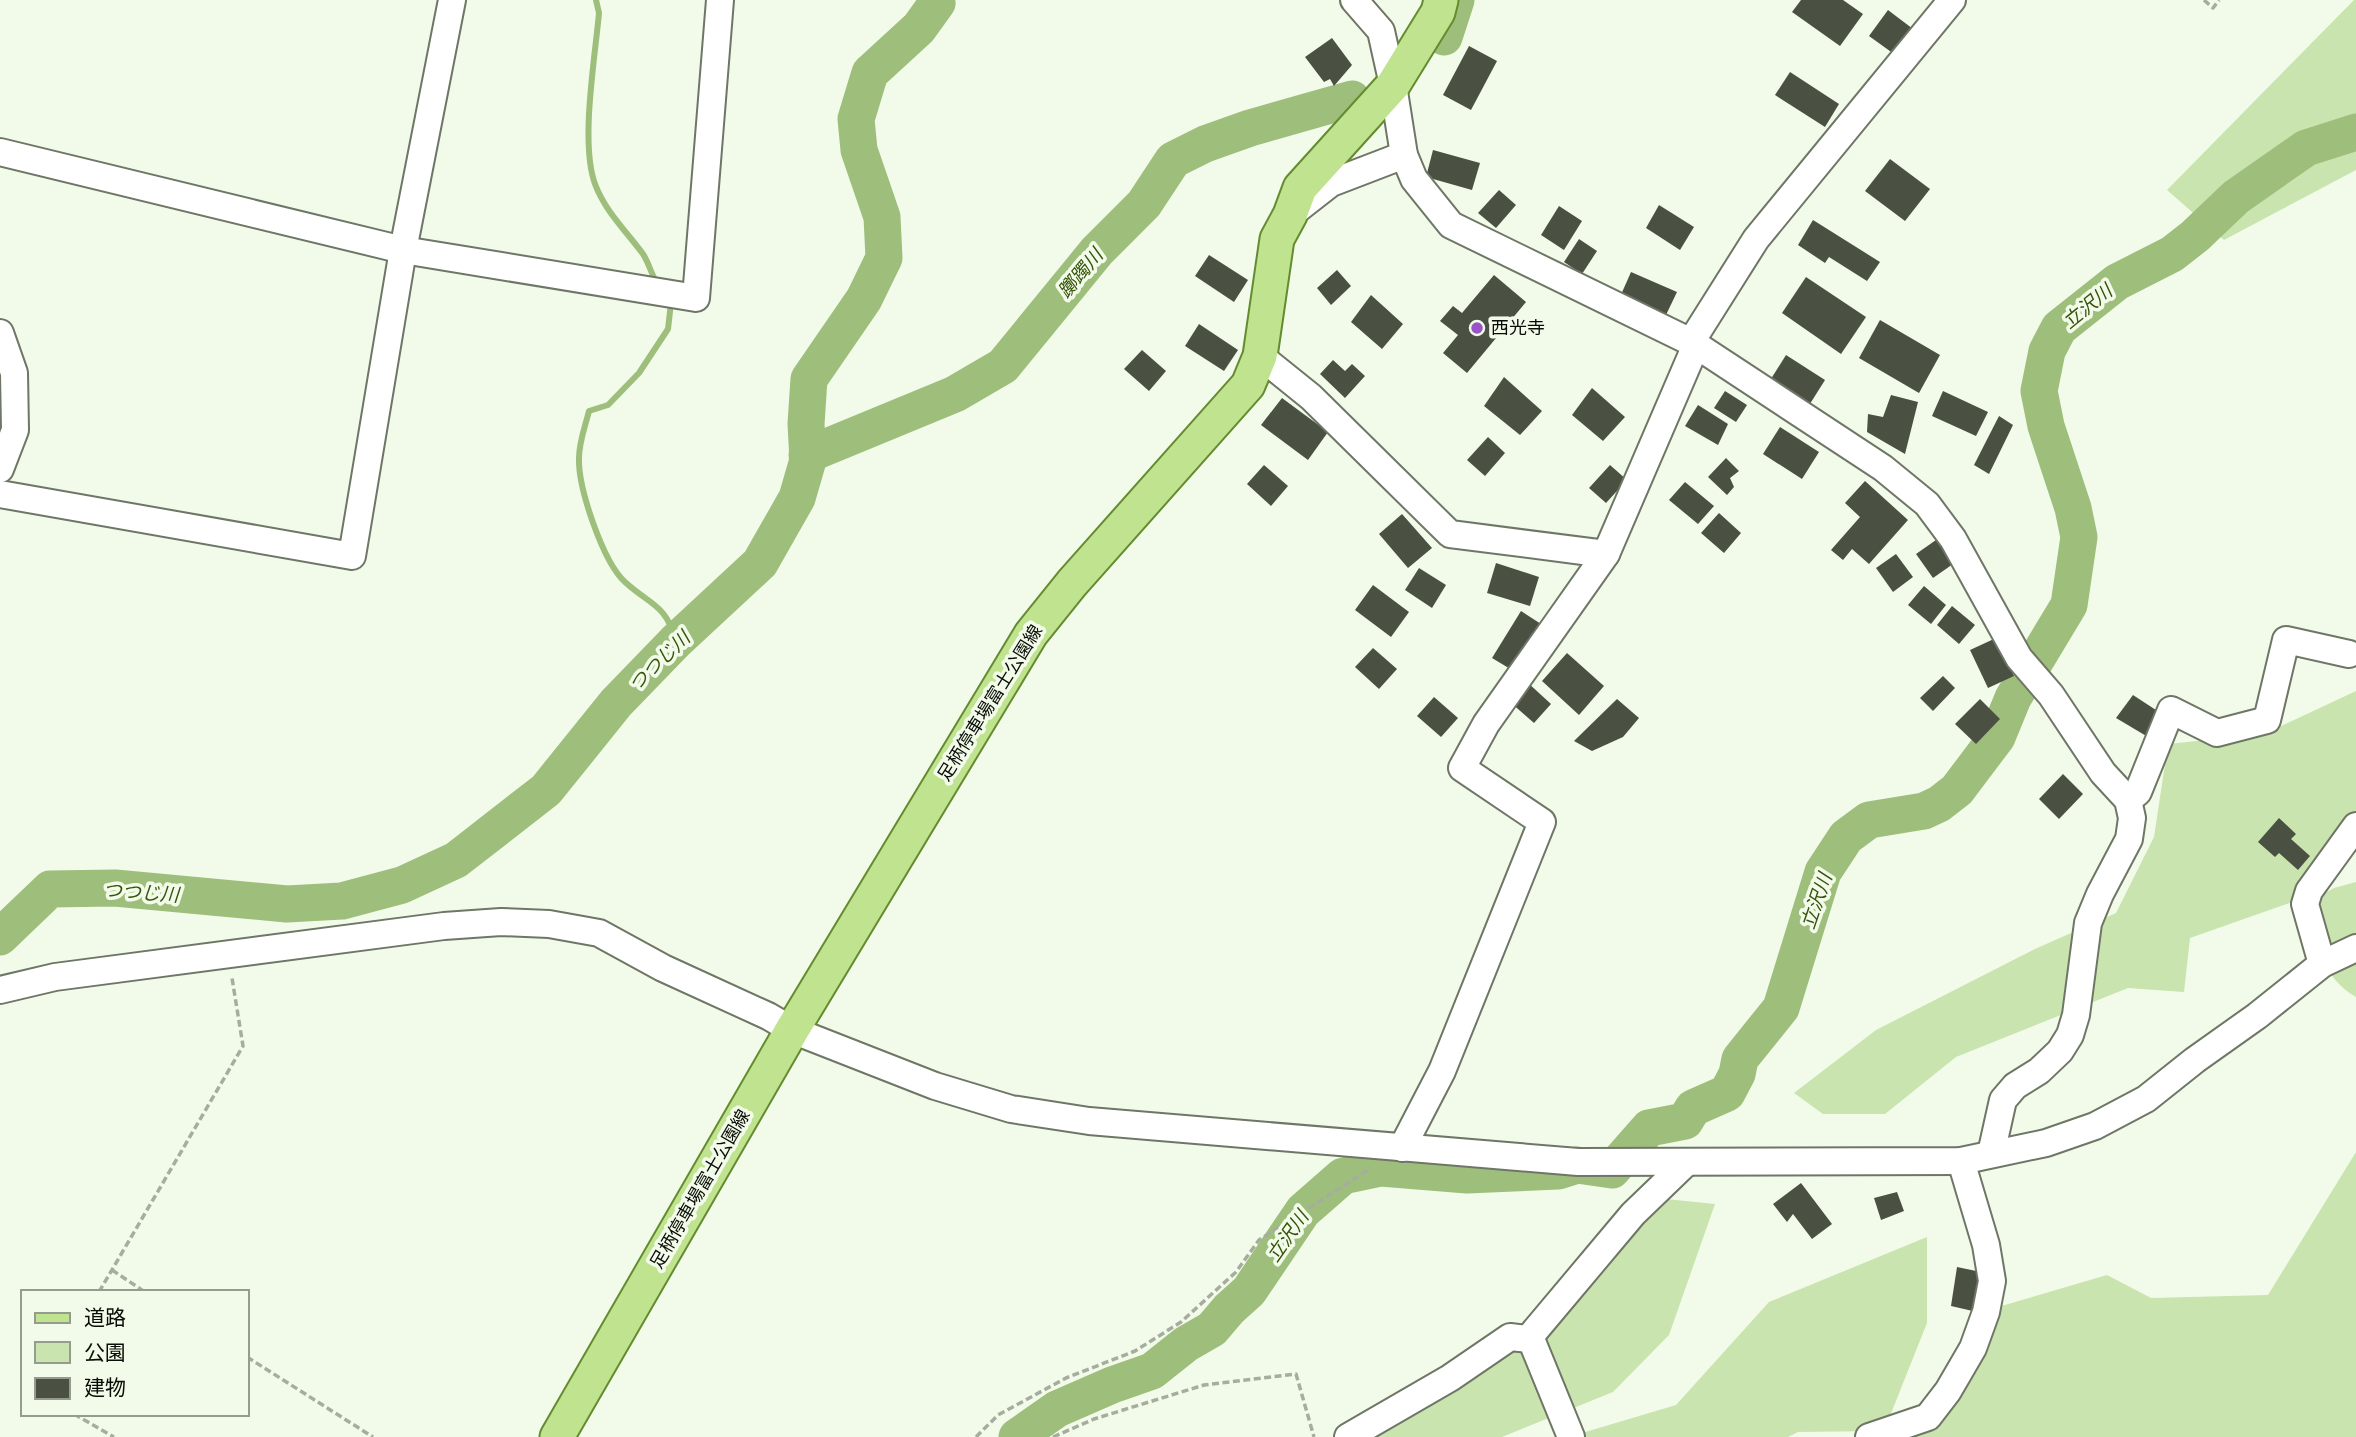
<svg xmlns="http://www.w3.org/2000/svg" width="2356" height="1437" font-family="Signika,'Noto Sans JP',sans-serif">
  <style>
    .green { fill: #c9e4ae }
    .lines { fill: none; stroke-linecap: round; stroke-linejoin: round }
    .stream { stroke: #9ebe7c; stroke-width: 6 }
    .river { stroke: #9ebe7c; stroke-width: 37 }
    .building { fill: #4a5143 }
    .minor-casing { stroke: #6e7666; stroke-width: 30 }
    .major-casing { stroke: #648b2f; stroke-width: 37 }
    .path { stroke: #a6ad9f; stroke-width: 3.5; stroke-dasharray: 7 3.5; stroke-linecap: butt }
    .minor { stroke: #fff; stroke-width: 26 }
    .major { stroke: #bfe38f; stroke-width: 33 }
    .poi-dot { fill: #9953c7; stroke: #f2fbe9; stroke-width: 2.5 }
    .labels { text-anchor: middle; stroke-width: 7; stroke-linejoin: round; paint-order: stroke }
    .poi-label { font-size: 18px; fill: #0a0c07; stroke: #f2fbe9; text-anchor: start }
    .street-label { font-size: 18px; fill: #0a0c07; stroke: #f2fbe9 }
    .water-label { font-size: 19px; font-style: italic; fill: #365309; stroke: #f2fbe9 }
  </style>
  <rect width="100%" height="100%" fill="#f2fbe9"/>
  <g class="green">
    <polygon points="2354,0 2356,0 2356,170 2224,240 2167,190"/>
    <polygon points="2356,691 2356,811 2295,901 2190,938 2184,992 2128,988 1956,1057 1885,1114 1823,1114 1794,1093 1876,1030 2035,949 2116,913 2154,837 2168,744 2264,734"/>
    <path d="M 2356,882 L 2356,997 C 2320,976 2316,941 2305,904 L 2334,888 Z"/>
    <polygon points="2356,1152 2356,1437 1876,1437 1937,1404 1998,1307 2107,1275 2151,1298 2268,1295"/>
    <polygon points="1656,1198 1715,1204 1669,1335 1613,1392 1502,1437 1363,1437 1531,1339"/>
    <polygon points="1927,1237 1927,1323 1884,1431 1798,1432 1788,1437 1585,1437 1582,1433 1676,1405 1769,1302"/>
  </g>
  <g class="lines">
    <g class="stream">
      <path d="M 596,0 L 599,13 C 595,58 580,143 595,184 C 605,211 626,231 643,254 C 649,263 651,274 657,283"/>
      <path d="M 669,300 L 671,303 L 668,329 L 639,373 L 608,405 L 589,411 C 585,427 579,442 579,458 C 578,488 603,562 625,582 C 650,605 666,604 676,641"/>
    </g>
    <g class="river">
      <polyline points="1444,37 1456,0"/>
      <polyline points="807,455 955,394 1003,366 1097,251 1144,204 1173,160 1205,144 1250,128 1352,99"/>
      <polyline points="0,937 50,889 115,888 287,904 342,901 402,885 456,860 546,790 616,703 676,641 760,563 797,498 808,460 806,424 809,379 864,299 884,258 882,217 859,150 856,119 870,73 919,28 937,3 936,0"/>
      <polyline points="1017,1437 1057,1409 1112,1385 1152,1371 1186,1344 1212,1329 1229,1309 1249,1291 1303,1211 1343,1176 1381,1168 1467,1175 1558,1171 1577,1165 1612,1170 1649,1128 1685,1121 1693,1108 1727,1093 1737,1074 1740,1059 1781,1008 1823,872 1846,837 1869,820 1924,811 1939,804 1957,790 1997,737 2013,698 2069,605 2079,537 2073,508 2046,426 2039,391 2047,351 2059,328 2117,282 2172,254 2195,236 2236,197 2306,148 2356,132"/>
    </g>
  </g>
  <g class="building">
    <polygon points="1801,0 1843,0 1863,14 1840,46 1792,12"/>
    <polygon points="1888,10 1913,29 1894,54 1869,36"/>
    <polygon points="1332,38 1352,65 1334,86 1330,79 1324,82 1305,57"/>
    <polygon points="1469,46 1497,61 1471,110 1443,95"/>
    <polygon points="1790,72 1839,104 1825,127 1775,95"/>
    <polygon points="1433,150 1480,163 1472,190 1426,177"/>
    <polygon points="1890,159 1930,189 1905,221 1865,191"/>
    <polygon points="1499,190 1516,205 1496,228 1478,213"/>
    <polygon points="1659,205 1694,227 1680,250 1646,228"/>
    <polygon points="1559,206 1582,221 1564,250 1541,235"/>
    <polygon points="1813,220 1880,262 1867,281 1829,257 1825,263 1798,245"/>
    <polygon points="1579,239 1597,251 1582,274 1564,262"/>
    <polygon points="1209,255 1248,280 1234,302 1195,276"/>
    <polygon points="1337,270 1351,286 1331,305 1317,288"/>
    <polygon points="1631,272 1677,292 1665,317 1620,297"/>
    <polygon points="1494,275 1526,302 1467,373 1443,353 1458,335 1440,321 1453,306 1462,313"/>
    <polygon points="1806,277 1866,317 1841,354 1782,313"/>
    <polygon points="1371,295 1403,324 1382,349 1351,322"/>
    <polygon points="1880,320 1940,355 1919,393 1859,358"/>
    <polygon points="1199,324 1238,350 1224,371 1185,346"/>
    <polygon points="1142,350 1166,371 1149,391 1124,369"/>
    <polygon points="1786,355 1825,380 1808,407 1769,382"/>
    <polygon points="1333,360 1345,371 1352,364 1365,376 1345,398 1320,374"/>
    <polygon points="1504,377 1542,411 1520,435 1484,406"/>
    <polygon points="1592,388 1625,417 1603,441 1572,415"/>
    <polygon points="1725,391 1747,405 1736,422 1714,408"/>
    <polygon points="1943,391 1988,412 1976,436 1932,416"/>
    <polygon points="1891,395 1918,402 1905,454 1867,432 1868,414 1883,417"/>
    <polygon points="1282,398 1328,432 1308,460 1261,425"/>
    <polygon points="1698,405 1728,424 1718,445 1685,426"/>
    <polygon points="1999,416 2013,425 1989,474 1974,465"/>
    <polygon points="1780,427 1819,452 1802,479 1763,454"/>
    <polygon points="1488,437 1505,453 1485,476 1467,460"/>
    <polygon points="1726,458 1739,471 1730,478 1734,487 1727,495 1708,477"/>
    <polygon points="1264,465 1288,486 1271,506 1247,484"/>
    <polygon points="1610,465 1627,480 1606,503 1589,488"/>
    <polygon points="1865,481 1908,520 1869,564 1852,549 1843,560 1831,550 1860,517 1845,503"/>
    <polygon points="1685,482 1714,506 1698,524 1669,500"/>
    <polygon points="1719,513 1741,533 1724,553 1701,533"/>
    <polygon points="1402,514 1432,548 1408,568 1379,534"/>
    <polygon points="1936,540 1953,564 1933,578 1916,554"/>
    <polygon points="1896,554 1913,577 1893,592 1876,568"/>
    <polygon points="1496,563 1539,577 1530,606 1487,593"/>
    <polygon points="1419,568 1446,585 1432,608 1405,590"/>
    <polygon points="1373,585 1409,612 1391,637 1355,610"/>
    <polygon points="1924,586 1946,605 1931,624 1908,605"/>
    <polygon points="1952,606 1975,625 1959,644 1937,625"/>
    <polygon points="1521,611 1541,624 1512,670 1492,658"/>
    <polygon points="1996,638 2014,676 1988,688 1970,650"/>
    <polygon points="1373,648 1397,669 1379,689 1355,667"/>
    <polygon points="1567,653 1604,686 1579,715 1542,681"/>
    <polygon points="1943,676 1955,688 1933,711 1920,698"/>
    <polygon points="1527,682 1551,704 1534,723 1510,702"/>
    <polygon points="2133,695 2162,714 2148,737 2116,718"/>
    <polygon points="1434,697 1458,718 1441,737 1417,716"/>
    <polygon points="1617,699 1639,718 1623,737 1592,751 1574,741"/>
    <polygon points="1980,699 2000,719 1976,744 1955,724"/>
    <polygon points="2063,774 2083,794 2059,819 2039,799"/>
    <polygon points="2279,818 2296,834 2291,839 2310,856 2298,870 2279,853 2275,857 2258,842"/>
    <polygon points="1801,1183 1832,1224 1812,1239 1793,1214 1787,1222 1773,1204"/>
    <polygon points="1897,1192 1904,1211 1881,1220 1874,1198"/>
    <polygon points="1957,1267 1981,1272 1977,1312 1951,1306"/>
  </g>
  <g class="lines">
    <defs>
      <g id="minor">
        <polyline points="1354,0 1381,31 1393,85 1404,155 1414,179 1451,225 1691,342"/>
        <polyline points="0,152 403,250 696,298 720,0"/>
        <polyline points="1290,215 1331,183 1404,155"/>
        <polyline points="0,333 14,373 15,430 0,469"/>
        <polyline points="1696,345 1883,468 1927,504 1953,539 2019,658 2051,695 2103,773 2128,800 2132,818 2129,839 2100,894 2088,923 2076,1015 2070,1035 2060,1051 2039,1071 2015,1086 2003,1100 1991,1154"/>
        <polyline points="1260,356 1311,397 1450,534 1606,554 1696,345 1691,342 1756,239 1952,0"/>
        <polyline points="0,494 352,556 403,250 452,0"/>
        <polyline points="2128,800 2138,792 2171,710 2217,733 2267,720 2286,640 2349,654"/>
        <polyline points="2322,964 2305,904 2309,891 2356,826"/>
        <polyline points="0,990 55,977 444,926 501,922 549,924 599,933 663,968 768,1016 792,1030 935,1086 1011,1109 1089,1121 1578,1162 1961,1161 2046,1143 2095,1126 2146,1099 2195,1060 2257,1016 2322,964 2356,948"/>
        <polyline points="1402,1148 1442,1071 1542,822 1462,768 1486,724 1606,554"/>
        <polyline points="1528,1339 1531,1339 1571,1437"/>
        <polyline points="1348,1437 1450,1378 1510,1337 1528,1339 1633,1214 1687,1162"/>
        <polyline points="1869,1437 1928,1417 1948,1391 1973,1348 1986,1312 1992,1281 1986,1245 1961,1161"/>
      </g>
      <polyline id="major" points="557,1437 792,1030 1031,634 1072,583 1248,385 1260,356 1277,239 1290,215 1300,188 1393,85 1438,12 1441,0"/>
    </defs>
    <use href="#minor" class="minor-casing"/>
    <use href="#major" class="major-casing"/>
    <g class="path">
      <polyline points="2204,0 2213,8 2219,0"/>
      <polyline points="112,1270 145,1292"/>
      <polyline points="99,1292 243,1046 232,978"/>
      <polyline points="247,1357 373,1437"/>
      <polyline points="74,1414 114,1437"/>
      <polyline points="976,1437 998,1415 1066,1378 1135,1351 1181,1322 1236,1272 1259,1240 1371,1168"/>
      <polyline points="1053,1437 1094,1419 1204,1385 1296,1374 1314,1437"/>
    </g>
    <use href="#minor" class="minor"/>
    <use href="#major" class="major"/>
  </g>
  <circle class="poi-dot" cx="1477" cy="328" r="7"/>
  <g class="labels">
    <g class="poi-label">
      <text x="1491" y="334">西光寺</text>
    </g>
    <g class="street-label">
      <text transform="translate(990 703) rotate(-58)" y="6">足柄停車場富士公園線</text>
      <text transform="translate(700 1189) rotate(-60)" y="6">足柄停車場富士公園線</text>
    </g>
    <g class="water-label">
      <text transform="translate(1080 273) rotate(-50)" y="7">躑躅川</text>
      <text transform="translate(2087 306) rotate(-39)" y="7">立沢川</text>
      <text transform="translate(659 661) rotate(-44)" y="7">つつじ川</text>
      <text transform="translate(141 892) rotate(4)" y="7">つつじ川</text>
      <text transform="translate(1816 901) rotate(-71)" y="7">立沢川</text>
      <text transform="translate(1287 1236) rotate(-55)" y="7">立沢川</text>
    </g>
  </g>
  <rect x="21" y="1290" width="228" height="126" fill="#f2fbe9" stroke="#959b8f" stroke-width="2"/>
  <rect x="35" y="1313" width="35" height="10" fill="#bfe38f" stroke="#959b8f" stroke-width="2"/>
  <text x="84" y="1325" font-size="21" fill="#0a0c07">道路</text>
  <rect x="35" y="1342" width="35" height="21" fill="#c9e4ae" stroke="#959b8f" stroke-width="2"/>
  <text x="84" y="1360" font-size="21" fill="#0a0c07">公園</text>
  <rect x="35" y="1378" width="35" height="21" fill="#4a5143" stroke="#959b8f" stroke-width="2"/>
  <text x="84" y="1395" font-size="21" fill="#0a0c07">建物</text>
</svg>
